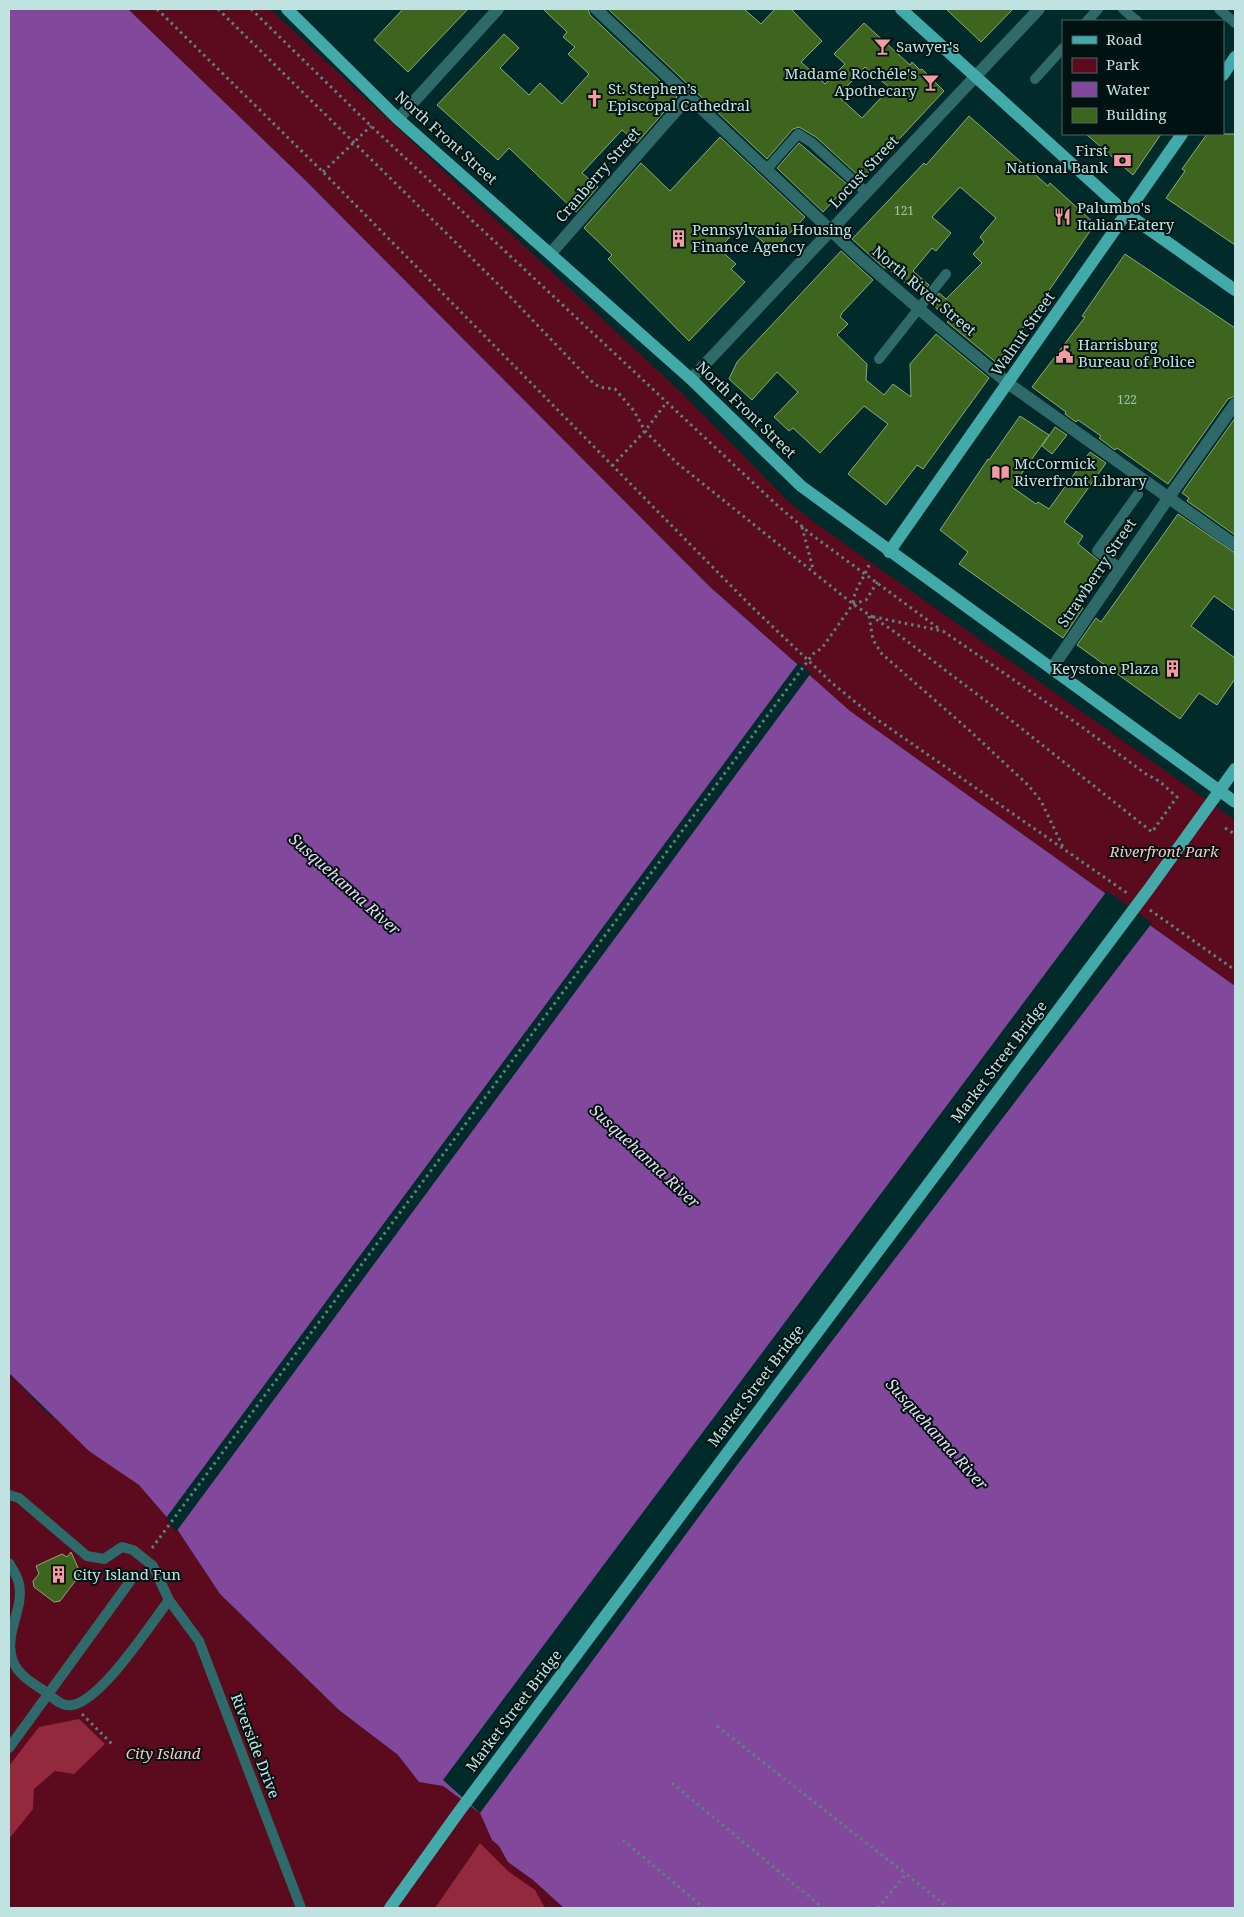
<svg xmlns="http://www.w3.org/2000/svg" width="1244" height="1917" font-family="'Noto Serif',serif">
  <style>
    .green { fill: #5c0a1e }
    .forest { fill: #92293d }
    .water { fill: #82489c }
    .pier { fill: #012b2b }
    .building { fill: #3d651d; stroke: #8ca97b; fill-rule: evenodd }
    .lines { fill: none; stroke-linecap: round; stroke-linejoin: round }
    .path { stroke: #5b8281; stroke-width: 3; stroke-dasharray: 2.5 4; stroke-linecap: butt }
    .service { stroke: #2d6a69; stroke-width: 10 }
    .pedestrian { stroke: #2d6a69; stroke-width: 12 }
    .minor { stroke: #2d6a69; stroke-width: 12 }
    .primary { stroke: #42aba9; stroke-width: 12 }
    .labels { text-anchor: middle; stroke-width: 4; stroke-linejoin: round; paint-order: stroke }
    .number-label { font-size: 12px; fill: #9fc4b1 }
    .poi-label { font-size: 15px; fill: #c0e3e2; stroke: #001211; text-anchor: start }
    .street-label { font-size: 15px; fill: #c0e3e2; stroke: #001211 }
    .park-label { font-size: 15px; font-style: italic; fill: #fcc1c5; stroke: #001211 }
    .water-label { font-size: 16px; font-style: italic; fill: #e8d9ef; stroke: #001211 }
  </style>
  <rect width="100%" height="100%" fill="#012b2b"/>
  <g class="green">
    <polygon points="128,9 270,9 681,392 789,502 811,520 1235,820 1235,986 850,711 709,586 305,180"/>
    <polygon points="9,1373 43,1409 74,1435 139,1485 177,1529 220,1594 339,1710 398,1755 419,1782 443,1786 480,1813 492,1840 499,1846 508,1862 533,1880 564,1908 9,1908"/>
  </g>
  <g class="forest">
    <polygon points="79,1719 105,1744 74,1774 55,1771 34,1789 33,1809 9,1839 9,1766 39,1727"/>
    <polygon points="480,1843 509,1872 535,1890 545,1908 435,1908"/>
  </g>
  <polygon class="water" points="9,9 128,9 305,180 709,586 850,711 1235,986 1235,1908 564,1908 533,1880 508,1862 499,1846 492,1840 480,1813 443,1786 419,1782 398,1755 339,1710 220,1594 177,1529 139,1485 89,1451 9,1373"/>
  <g class="pier">
    <polygon points="799,662 811,673 176,1532 166,1518"/>
    <polygon points="1107,891 1152,923 737,1465 480,1813 443,1780"/>
  </g>
  <g class="building">
    <polygon points="403,9 468,9 408,72 374,40"/>
    <polygon points="543,9 588,9 590,15 677,97 637,143 622,130 582,173 598,187 576,212 509,148 498,160 437,105 504,34 519,48 500,68 529,95 540,83 562,104 589,74 568,54 575,47 563,37 567,32"/>
    <path d="M 608,9 L 744,9 L 761,24 L 775,9 L 791,9 L 822,41 L 801,62 L 825,84 L 845,64 L 834,54 L 864,23 L 910,65 L 912,62 L 920,70 L 922,69 L 944,91 L 862,179 L 816,137 L 799,127 L 793,129 L 767,159 ZM 865,67 L 890,88 L 862,118 L 838,96 Z"/>
    <polygon points="946,9 1013,9 981,42"/>
    <polygon points="969,116 1048,186 1050,183 1095,224 998,364 947,322 950,319 931,304 939,293 946,299 982,263 973,254 984,242 980,237 996,218 960,187 932,217 951,233 936,251 932,248 913,271 929,285 920,295 887,268 884,268 852,239 924,163 926,165"/>
    <polygon points="1086,134 1161,134 1133,175"/>
    <polygon points="1207,134 1235,134 1235,245 1166,198 1185,171 1182,169"/>
    <polygon points="720,137 805,217 773,251 742,223 719,249 736,264 731,269 745,282 689,341 608,259 612,255 584,228 641,163 670,191"/>
    <polygon points="799,143 848,185 823,212 777,168"/>
    <polygon points="841,251 873,280 842,313 840,317 848,324 837,335 867,364 866,380 884,395 893,384 911,397 910,364 936,334 989,378 923,469 917,465 886,505 848,474 888,424 864,406 820,453 793,428 789,431 774,417 798,392 777,372 752,400 729,379 737,362"/>
    <polygon points="1125,254 1235,328 1235,396 1228,399 1168,484 1117,448 1115,450 1099,438 1101,436 1078,420 1076,422 1065,414 1066,412 1032,387 1085,317 1082,316"/>
    <polygon points="1020,416 1049,435 1012,487 1036,504 1038,502 1049,509 1090,452 1106,463 1064,522 1083,536 1078,544 1103,564 1087,585 1091,588 1079,605 1083,608 1063,638 959,564 968,552 940,530 988,459 989,460"/>
    <polygon points="1235,418 1235,535 1187,501 1189,498 1182,493"/>
    <polygon points="1055,427 1067,435 1052,454 1042,446"/>
    <polygon points="1178,514 1235,553 1235,611 1214,596 1191,626 1235,658 1235,679 1217,705 1199,693 1180,719 1077,645 1096,618 1101,622"/>
    <polygon points="71,1552 80,1572 79,1576 60,1601 54,1602 34,1587 33,1581 39,1574 36,1566 62,1554 67,1557"/>
  </g>
  <g class="lines">
    <g class="path">
      <polyline points="157,9 323,172 752,607 832,683 875,718 1127,893"/>
      <polyline points="218,9 497,283 590,380 599,387 615,389 634,411 645,431 677,463 853,604 895,632 1007,717 1152,832 1177,797 1159,781 1146,774 1082,727 943,631 869,616"/>
      <polyline points="251,9 371,126 778,506 812,535 941,630"/>
      <polyline points="323,172 371,126"/>
      <polyline points="612,466 645,431 666,403"/>
      <polyline points="802,527 813,569"/>
      <path d="M 853,603 C 855,586 865,578 870,562"/>
      <polyline points="869,616 873,640 882,654 969,730 1028,785 1041,801 1063,847"/>
      <polyline points="1225,828 1235,834"/>
      <polyline points="1150,910 1235,970"/>
      <polyline points="152,1548 813,654 822,648 853,604 866,600 878,581"/>
      <polyline points="82,1714 112,1744"/>
      <polyline points="717,1726 906,1874"/>
      <polyline points="672,1783 823,1908"/>
      <polyline points="623,1840 704,1908"/>
      <polyline points="878,1908 906,1874 949,1908"/>
    </g>
    <g class="service">
      <polyline points="1123,9 1137,21"/>
      <polyline points="1219,9 1235,23"/>
      <polyline points="1087,21 1098,9"/>
      <polyline points="1035,79 1063,48"/>
      <polyline points="766,170 798,134 811,142 866,192"/>
      <polyline points="879,359 946,274"/>
      <polyline points="1120,568 1097,551 1138,494"/>
      <polyline points="9,1495 19,1498 87,1556 104,1559 122,1547 133,1550 153,1566 169,1600 199,1641 301,1908"/>
      <path d="M 9,1563 C 12,1568 16,1574 18,1580 C 26,1605 6,1629 11,1654 C 14,1672 29,1681 43,1690 C 51,1696 61,1707 72,1705 C 101,1701 151,1624 169,1600"/>
      <polyline points="9,1748 131,1580"/>
    </g>
    <polyline class="pedestrian" points="1169,497 1235,404"/>
    <g class="minor">
      <polyline points="596,9 859,257 946,332 1009,384 1235,545"/>
      <polyline points="398,119 498,9"/>
      <polyline points="551,253 689,96"/>
      <polyline points="691,379 1039,9"/>
      <polyline points="1052,668 1169,497"/>
    </g>
    <g class="primary">
      <polyline points="287,9 398,119 691,379 801,486 1235,802"/>
      <polyline points="901,9 1126,213 1235,290"/>
      <polyline points="1223,75 1235,57"/>
      <polyline points="889,552 1182,134"/>
      <polyline points="390,1908 458,1813 1151,886 1235,769"/>
    </g>
  </g>
  <defs>
    <symbol id="bar-bare" viewBox="-9 -9 18 18"><path d="M-6-5H6L.8 .8V4.5H3.5V6h-7V4.5H-.8V.8Z" fill="#f49aa2" stroke="#001211" stroke-width="2.5" paint-order="stroke"/></symbol>
    <symbol id="church-bare" viewBox="-9 -9 18 18"><path d="M-1.2-6h2.4v3.5h3.3v2.4h-3.3V6h-2.4V-.1h-3.3v-2.4h3.3Z" fill="#f49aa2" stroke="#001211" stroke-width="2.5" paint-order="stroke"/></symbol>
    <symbol id="bank-bare" viewBox="-9 -9 18 18"><path d="M-6-4H6V4H-6ZM0-2.3a2.3 2.3 0 1 0 0 4.6a2.3 2.3 0 1 0 0-4.6Z" fill="#f49aa2" stroke="#001211" stroke-width="2.5" paint-order="stroke"/></symbol>
    <symbol id="restaurant-bare" viewBox="-9 -9 18 18"><path d="M-5-6h1v4h1v-4h1v4h1v-4h1v5L-1.5 .5V6h-2V.5L-5-1ZM5-6V6H3V1.5H1.5Q1.5-4 5-6Z" fill="#f49aa2" stroke="#001211" stroke-width="2.5" paint-order="stroke"/></symbol>
    <symbol id="building-bare" viewBox="-9 -9 18 18"><path d="M-4-6H4V6H1V3H-1V6H-4ZM-2.5-4.3h1.7v1.8h-1.7ZM.8-4.3h1.7v1.8H.8ZM-2.5-1h1.7V.8h-1.7ZM.8-1h1.7V.8H.8Z" fill="#f49aa2" stroke="#001211" stroke-width="2.5" paint-order="stroke"/></symbol>
    <symbol id="civic-bare" viewBox="-9 -9 18 18"><path d="M-.6-6.5H3V-4.5H.6V-3L4-1V1h2V6H-6V1h2V-1L-.6-3ZM-1.2 2.5V6h2.4V2.5Z" fill="#f49aa2" stroke="#001211" stroke-width="2.5" paint-order="stroke"/></symbol>
    <symbol id="library-bare" viewBox="-9 -9 18 18"><path d="M-6-4Q-3-5.5-.7-3.5V5Q-3 3-6 4ZM6-4Q3-5.5 .7-3.5V5Q3 3 6 4Z" fill="#f49aa2" stroke="#001211" stroke-width="2.5" paint-order="stroke"/></symbol>
  </defs>
  <g fill-rule="evenodd">
    <use href="#bar-bare" x="870" y="34" width="25" height="25"/>
    <use href="#bar-bare" x="918" y="70" width="25" height="25"/>
    <use href="#church-bare" x="582" y="86" width="25" height="25"/>
    <use href="#bank-bare" x="1110" y="148" width="25" height="25"/>
    <use href="#restaurant-bare" x="1050" y="204" width="25" height="25"/>
    <use href="#building-bare" x="666" y="226" width="25" height="25"/>
    <use href="#civic-bare" x="1052" y="342" width="25" height="25"/>
    <use href="#library-bare" x="988" y="460" width="25" height="25"/>
    <use href="#building-bare" x="1160" y="656" width="25" height="25"/>
    <use href="#building-bare" x="46" y="1562" width="25" height="25"/>
  </g>
  <g class="labels">
    <g class="number-label">
      <text x="904" y="215">121</text>
      <text x="1127" y="404">122</text>
    </g>
    <g class="poi-label">
      <text x="896" y="52">Sawyer's</text>
      <text x="917" y="79" text-anchor="end">Madame Rochéle's<tspan x="917" dy="17">Apothecary</tspan></text>
      <text x="608" y="94">St. Stephen’s<tspan x="608" dy="17">Episcopal Cathedral</tspan></text>
      <text x="1108" y="156" text-anchor="end">First<tspan x="1108" dy="17">National Bank</tspan></text>
      <text x="1077" y="213">Palumbo's<tspan x="1077" dy="17">Italian Eatery</tspan></text>
      <text x="692" y="235">Pennsylvania Housing<tspan x="692" dy="17">Finance Agency</tspan></text>
      <text x="1078" y="350">Harrisburg<tspan x="1078" dy="17">Bureau of Police</tspan></text>
      <text x="1014" y="469">McCormick<tspan x="1014" dy="17">Riverfront Library</tspan></text>
      <text x="1159" y="674" text-anchor="end">Keystone Plaza</text>
      <text x="73" y="1580">City Island Fun</text>
    </g>
    <g class="street-label">
      <text transform="translate(446 138) rotate(42)" y="5">North Front Street</text>
      <text transform="translate(864 172) rotate(-47)" y="5">Locust Street</text>
      <text transform="translate(598 175) rotate(-49)" y="5">Cranberry Street</text>
      <text transform="translate(924 291) rotate(40)" y="5">North River Street</text>
      <text transform="translate(1023 334) rotate(-55)" y="5">Walnut Street</text>
      <text transform="translate(746 410) rotate(44)" y="5">North Front Street</text>
      <text transform="translate(1097 573) rotate(-56)" y="5">Strawberry Street</text>
      <text transform="translate(999 1062) rotate(-53)" y="5">Market Street Bridge</text>
      <text transform="translate(756 1386) rotate(-53)" y="5">Market Street Bridge</text>
      <text transform="translate(514 1711) rotate(-53)" y="5">Market Street Bridge</text>
      <text transform="translate(255 1746) rotate(69)" y="5">Riverside Drive</text>
    </g>
    <g class="park-label">
      <text x="1164" y="857">Riverfront Park</text>
      <text x="163" y="1759">City Island</text>
    </g>
    <g class="water-label">
      <text transform="translate(345 884) rotate(42)" y="6">Susquehanna River</text>
      <text transform="translate(645 1156) rotate(43)" y="6">Susquehanna River</text>
      <text transform="translate(937 1434) rotate(48)" y="6">Susquehanna River</text>
    </g>
  </g>
  <rect width="1244" height="1917" fill="none" stroke="#c0e3e2" stroke-width="20"/>
  <rect x="1062" y="20" width="162" height="115" fill="#001211" stroke="#4d6665"/>
  <rect x="1072" y="36" width="25" height="8" fill="#42aba9" stroke="#4d6665"/>
  <text x="1106" y="45" font-size="15" fill="#c0e3e2">Road</text>
  <rect x="1072" y="58" width="25" height="15" fill="#5c0a1e" stroke="#4d6665"/>
  <text x="1106" y="70" font-size="15" fill="#c0e3e2">Park</text>
  <rect x="1072" y="82" width="25" height="15" fill="#82489c" stroke="#4d6665"/>
  <text x="1106" y="95" font-size="15" fill="#c0e3e2">Water</text>
  <rect x="1072" y="108" width="25" height="15" fill="#3d651d" stroke="#4d6665"/>
  <text x="1106" y="120" font-size="15" fill="#c0e3e2">Building</text>
</svg>
